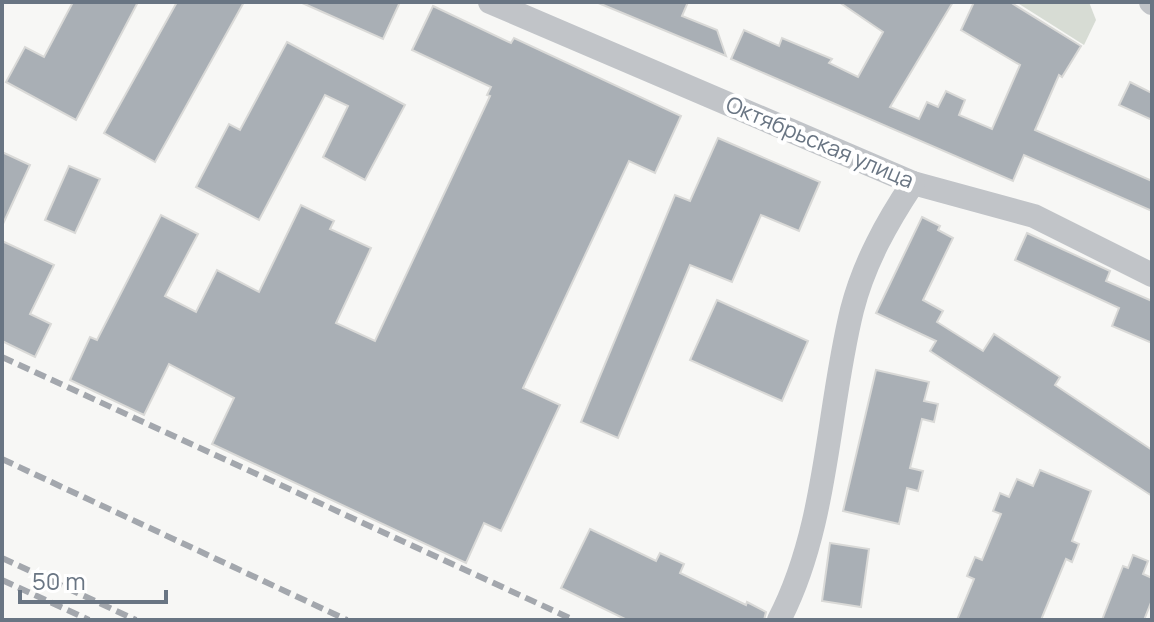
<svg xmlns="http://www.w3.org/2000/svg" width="1154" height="622" font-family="Manrope,sans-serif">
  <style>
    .green { fill: #d7dcd4 }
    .building { fill: #a9afb5; stroke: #d9d9d7; stroke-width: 2 }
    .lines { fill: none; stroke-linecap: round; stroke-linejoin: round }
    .minor { stroke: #c1c4c8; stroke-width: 24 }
    .rail { stroke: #a3a7ad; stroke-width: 6; stroke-dasharray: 12 6; stroke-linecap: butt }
    .labels { text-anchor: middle; stroke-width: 8; stroke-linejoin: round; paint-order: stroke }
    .street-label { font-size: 22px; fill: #697583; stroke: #fff }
  </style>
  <rect width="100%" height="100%" fill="#f7f7f5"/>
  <polygon class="green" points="1016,2 1089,2 1096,20 1084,45"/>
  <g class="building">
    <polygon points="73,2 138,2 76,120 6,82 25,47 44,57"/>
    <polygon points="177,2 244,2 155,162 104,133"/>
    <polygon points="300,2 400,2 383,39"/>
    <polygon points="596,2 688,2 682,16 717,30 726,56"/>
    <polygon points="839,2 953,2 890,107 919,119 927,102 938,107 946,91 965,100 959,115 992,129 1020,65 961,30 974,2 1010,2 1081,46 1062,77 1059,75 1035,130 1152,181 1152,211 1024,155 1013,181 731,59 744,30 779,46 782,38 832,59 829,63 858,77 883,32"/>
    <polygon points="433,6 511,43 514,38 681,116 655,173 629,161 523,388 560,405 501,531 484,523 466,563 212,444 234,398 169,364 144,415 70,380 90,337 97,340 161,215 198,234 165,296 196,312 217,270 259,292 301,205 334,221 330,229 371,248 336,323 375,341 490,96 487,95 491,87 412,50"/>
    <polygon points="287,42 405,105 365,180 323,157 348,106 325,95 259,220 196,187 229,124 240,130"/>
    <polygon points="1130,82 1152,93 1152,120 1119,105"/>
    <polygon points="718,138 820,182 799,231 761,215 732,282 690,265 618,438 581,422 675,195 690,201"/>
    <polygon points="2,152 30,165 2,226"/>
    <polygon points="69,166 100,179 75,233 45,220"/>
    <polygon points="922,217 940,226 938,230 953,238 923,300 943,311 937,322 983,351 994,334 1060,377 1055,385 1152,450 1152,496 930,351 936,341 876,313"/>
    <polygon points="1027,233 1110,271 1106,281 1152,301 1152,343 1112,326 1119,308 1015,260"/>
    <polygon points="2,241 54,265 30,314 51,324 35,357 2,341"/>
    <polygon points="717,300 808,341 782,401 690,360"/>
    <polygon points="876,370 929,382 924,401 938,404 934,422 922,419 910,468 923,471 918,491 907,488 899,524 843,511"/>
    <polygon points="1040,470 1091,491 1072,541 1079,544 1072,562 1066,559 1041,620 957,620 974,579 967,576 975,557 982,560 1001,514 993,511 1000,493 1009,497 1017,479 1033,486"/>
    <polygon points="590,529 656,561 660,553 684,564 680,573 746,605 747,602 766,612 764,620 627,620 561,588"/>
    <polygon points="830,543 869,549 861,607 822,601"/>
    <polygon points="1133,555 1148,561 1143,574 1152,578 1152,600 1144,620 1102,620 1123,566 1128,568"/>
  </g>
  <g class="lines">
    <g class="minor">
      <polyline points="490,2 913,183 1034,216 1152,275"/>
      <polyline points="1151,2 1152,3"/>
      <path d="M 779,620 C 828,526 827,411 852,310 C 864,263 887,222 913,183"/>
    </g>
    <g class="rail">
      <polyline points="2,357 574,620"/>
      <polyline points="2,459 347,620"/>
      <polyline points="2,558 136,620"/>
      <polyline points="2,580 89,620"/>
    </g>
  </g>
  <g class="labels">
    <g class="street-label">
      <text transform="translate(820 142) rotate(23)" y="8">Октябрьская улица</text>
    </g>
  </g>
  <rect width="1154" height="622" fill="none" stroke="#697583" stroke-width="8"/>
  <path d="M20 590v12h146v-12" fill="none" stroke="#697583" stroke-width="4"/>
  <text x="32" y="590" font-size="24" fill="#697583" stroke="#ffffff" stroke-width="6" paint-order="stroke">50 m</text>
</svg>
